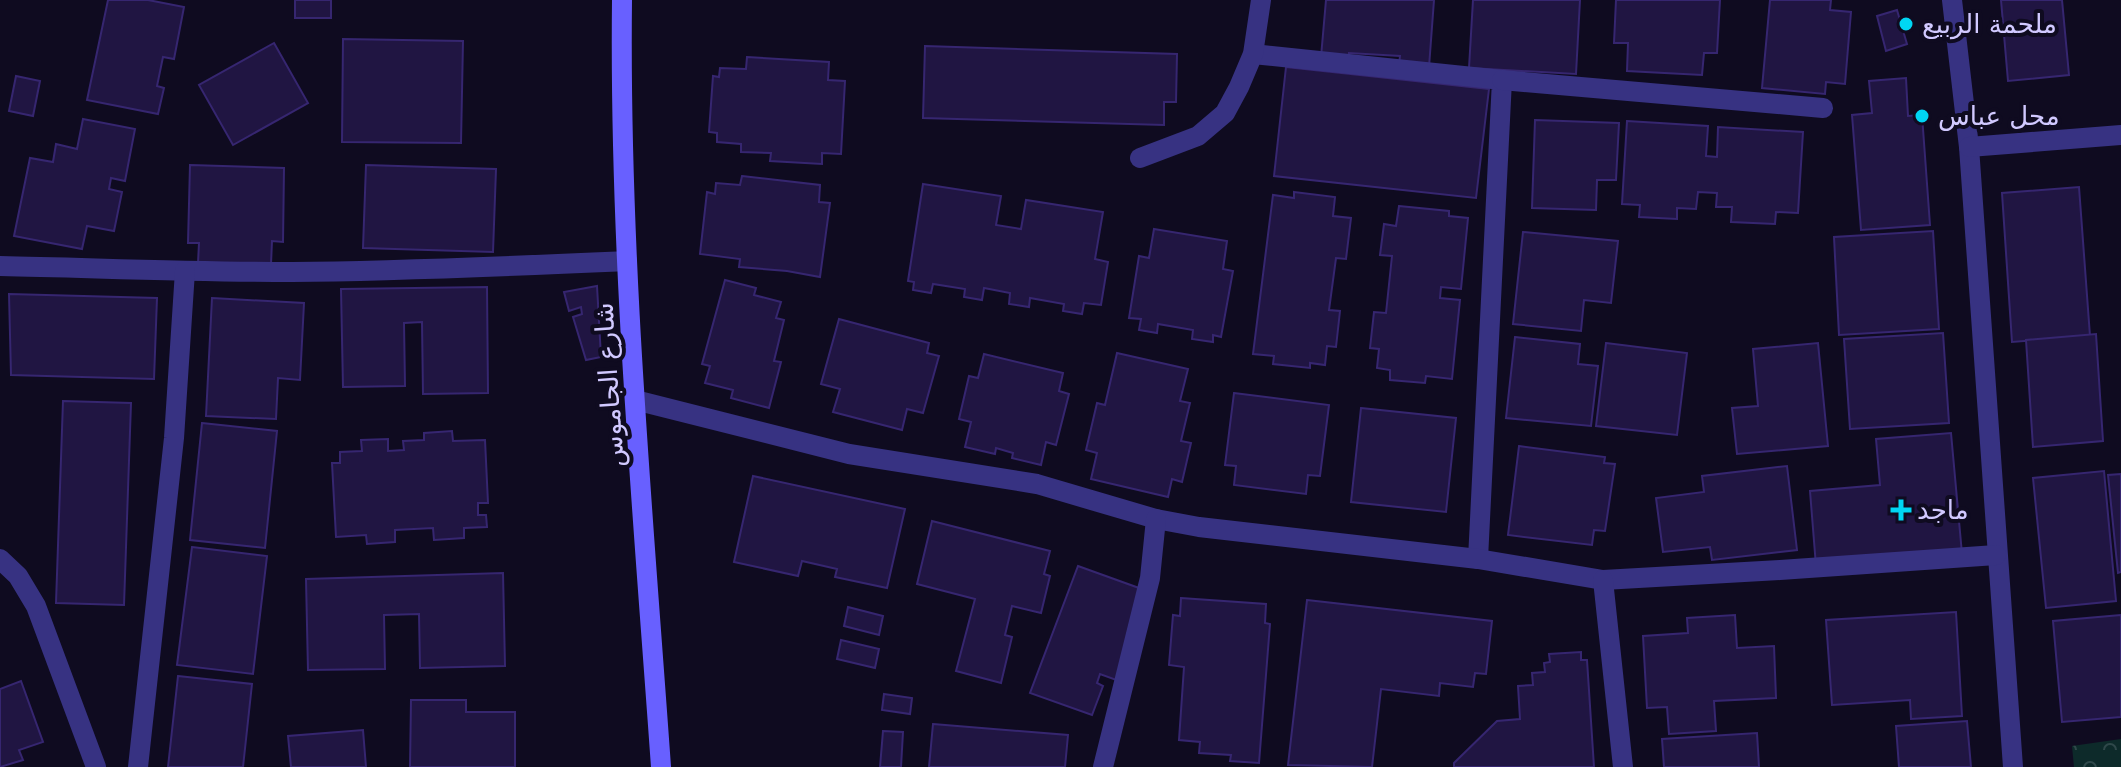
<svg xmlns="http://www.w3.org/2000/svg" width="2121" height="767" font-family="'DejaVu Sans',Vazirmatn,sans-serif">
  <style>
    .forest { fill: url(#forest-crowns) }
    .building { fill: #201542; stroke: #362670; stroke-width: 2 }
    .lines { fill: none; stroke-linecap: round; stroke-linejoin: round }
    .street { stroke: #373282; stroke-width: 20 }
    .secondary { stroke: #6860ff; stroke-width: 20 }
    .poi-dot { fill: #00d6f4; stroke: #0f0b20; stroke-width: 3 }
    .labels { text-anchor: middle; stroke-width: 8; stroke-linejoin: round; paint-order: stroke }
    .poi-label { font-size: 26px; fill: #d1c9ff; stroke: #0f0b20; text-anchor: start }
    .street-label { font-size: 26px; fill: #d1c9ff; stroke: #0f0b20 }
  </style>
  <defs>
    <pattern id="forest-crowns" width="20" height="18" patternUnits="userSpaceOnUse" patternTransform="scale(2)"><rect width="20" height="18" fill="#0d2a2a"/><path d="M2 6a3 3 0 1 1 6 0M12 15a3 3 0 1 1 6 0" fill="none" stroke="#2f484a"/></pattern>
  </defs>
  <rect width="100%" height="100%" fill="#0f0b20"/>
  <polygon class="forest" points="2121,739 2121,767 2074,767 2072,746"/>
  <g class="building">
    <polygon points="108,0 148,0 184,7 174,59 163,57 157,86 164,88 158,114 87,100"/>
    <rect x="295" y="0" width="36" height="18"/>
    <polygon points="1326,0 1434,0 1429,67 1399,65 1400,56 1349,53 1349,59 1321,57"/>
    <polygon points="1473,0 1580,0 1576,74 1469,68"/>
    <polygon points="1616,0 1720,0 1717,53 1704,53 1702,75 1627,71 1628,43 1614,43"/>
    <polygon points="1770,0 1831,0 1830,10 1851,12 1845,84 1826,82 1825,94 1762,88"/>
    <polygon points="2001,0 2062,0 2069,75 2008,81"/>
    <polygon points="1897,10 1907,44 1886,51 1877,16"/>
    <polygon points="343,39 463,41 461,143 342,142"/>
    <polygon points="274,43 308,103 233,145 199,85"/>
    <polygon points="925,46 1177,54 1176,102 1164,102 1164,125 923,118"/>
    <polygon points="747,57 829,62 828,80 845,81 841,154 822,153 822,164 770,161 771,153 741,152 741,144 717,142 717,133 709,132 713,76 719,77 720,68 746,69"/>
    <polygon points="1286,67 1489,89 1476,198 1274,176"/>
    <polygon points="16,76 40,81 33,116 9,111"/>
    <polygon points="1906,78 1908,116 1922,115 1930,225 1861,230 1852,115 1872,113 1869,81"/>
    <polygon points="83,119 135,129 125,181 111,178 109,189 122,192 114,231 87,226 82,249 14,236 30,158 53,162 56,144 77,149"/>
    <polygon points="1535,120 1619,123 1616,180 1597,180 1596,210 1532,208"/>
    <polygon points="1627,121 1708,126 1706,156 1717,157 1718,127 1803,132 1798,213 1776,212 1775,224 1731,222 1732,207 1716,207 1717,193 1698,192 1696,209 1677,208 1677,219 1639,217 1640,205 1622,204"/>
    <polygon points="190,165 284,168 283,242 272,241 271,264 198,263 199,243 188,243"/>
    <polygon points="366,165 496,169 493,252 363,248"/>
    <polygon points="742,176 820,185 819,202 830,203 820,277 787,271 739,267 740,259 700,254 707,192 715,194 716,183 740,185"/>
    <polygon points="923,184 1001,196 996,225 1021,229 1026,200 1103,212 1095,259 1108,262 1101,305 1084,303 1082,314 1063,311 1064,304 1030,298 1029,307 1009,304 1010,293 984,288 982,300 964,297 965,289 933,284 931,293 913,290 914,282 908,281"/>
    <polygon points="2079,187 2090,336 2012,342 2002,193"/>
    <polygon points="1294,192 1335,197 1333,216 1351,218 1346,259 1336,258 1329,310 1340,311 1336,347 1327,346 1325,365 1310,363 1310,368 1273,364 1274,356 1253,354 1273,195 1294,198"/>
    <polygon points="1399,206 1449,211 1449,216 1468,218 1461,289 1441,287 1440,298 1460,300 1452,379 1426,376 1425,383 1390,380 1390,370 1377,368 1379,349 1370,348 1374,312 1386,313 1392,256 1380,255 1384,224 1396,226"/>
    <polygon points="1154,229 1227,241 1223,269 1233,271 1221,337 1213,335 1213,342 1192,339 1193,330 1158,324 1157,333 1139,330 1141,319 1129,318 1139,256 1149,258"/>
    <polygon points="1933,231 1939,329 1839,335 1834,237"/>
    <polygon points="1523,232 1618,241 1611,303 1584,300 1581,331 1513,324"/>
    <polygon points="725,280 756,288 754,295 781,302 776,318 784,320 774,361 781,362 769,408 731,398 733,390 705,383 710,366 702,364"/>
    <polygon points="597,286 601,357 586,360 573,317 582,314 581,307 569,311 564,292"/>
    <polygon points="487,287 488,393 423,394 422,322 404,323 405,386 343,387 341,289"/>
    <polygon points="9,294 157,298 154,379 11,375"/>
    <polygon points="212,298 304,303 300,380 278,378 276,419 206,416"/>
    <polygon points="839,319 929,343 927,353 939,356 923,413 907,409 902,430 833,412 840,389 821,384"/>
    <polygon points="1943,333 1949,423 1850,429 1844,339"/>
    <polygon points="2096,334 2103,441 2033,447 2026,340"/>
    <polygon points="1515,337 1580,344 1578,364 1598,366 1591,426 1506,418"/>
    <polygon points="1606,343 1687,353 1677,435 1596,426"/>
    <polygon points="1818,343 1828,446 1737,454 1732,408 1758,406 1753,349"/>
    <polygon points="1117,353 1188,369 1180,401 1190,403 1181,441 1191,443 1182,482 1172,479 1168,497 1091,479 1097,453 1086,450 1097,403 1105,405"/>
    <polygon points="984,354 1063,373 1059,391 1069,394 1056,445 1046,442 1041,465 1012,458 1013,453 996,448 995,454 965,447 971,422 959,419 969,376 978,378"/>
    <polygon points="1234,393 1329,405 1320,476 1308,475 1306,494 1234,485 1236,466 1225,465"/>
    <polygon points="63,401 131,403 124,605 56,603"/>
    <polygon points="1361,408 1456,418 1446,512 1351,502"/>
    <polygon points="202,423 277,431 265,548 190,540"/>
    <polygon points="452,431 453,441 485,440 488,503 478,503 478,515 486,515 487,527 464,528 464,538 434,540 433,528 395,530 395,542 367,544 366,535 336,537 332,463 340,463 340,452 362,451 361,440 388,439 388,451 404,450 403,441 424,440 424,433"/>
    <polygon points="1951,433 1962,554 1816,566 1810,491 1880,485 1876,439"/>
    <polygon points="1519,446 1605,457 1604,463 1615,464 1605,531 1594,530 1592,545 1508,535"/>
    <polygon points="1787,466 1797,550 1712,560 1710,547 1663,552 1656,498 1704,492 1702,476"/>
    <polygon points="2104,471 2116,601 2046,608 2033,478"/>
    <polygon points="2121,474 2121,572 2118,573 2108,475"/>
    <polygon points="753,476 905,509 887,588 835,577 837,569 802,561 798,576 734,562"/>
    <polygon points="932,521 1050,551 1044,574 1050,576 1041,613 1012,606 1005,635 1012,637 1001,683 956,671 975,599 917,584"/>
    <polygon points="192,547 267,556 253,674 177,665"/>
    <polygon points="1078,566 1139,588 1119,681 1100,674 1097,683 1103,686 1092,715 1030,693"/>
    <polygon points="503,573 505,666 420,668 419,614 384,615 385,669 308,670 306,579"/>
    <polygon points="1181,598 1266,604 1265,623 1270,624 1259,763 1230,761 1231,755 1199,753 1200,742 1179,740 1184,667 1169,665 1173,615 1180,616"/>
    <polygon points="1307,600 1492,621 1486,674 1475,673 1473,687 1440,683 1439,696 1381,689 1372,767 1288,765"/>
    <polygon points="848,607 883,616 879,635 844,626"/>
    <polygon points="1956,612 1962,716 1911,719 1910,700 1832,705 1826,620"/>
    <polygon points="1735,615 1737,648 1774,646 1776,698 1714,701 1716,731 1669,734 1667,707 1647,708 1643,636 1688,633 1687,618"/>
    <polygon points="2121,615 2121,717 2062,722 2053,621"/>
    <polygon points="841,640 879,649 875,668 837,659"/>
    <polygon points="1581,652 1581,660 1587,660 1594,767 1454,767 1454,763 1497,721 1520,719 1518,686 1533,685 1532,673 1545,672 1544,663 1550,662 1549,654"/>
    <polygon points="178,676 252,684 243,767 168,767"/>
    <polygon points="21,681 43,742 19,750 23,760 0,767 0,689"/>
    <polygon points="884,694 912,698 910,714 882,710"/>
    <polygon points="411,700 466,700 466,712 515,712 515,767 410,767"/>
    <polygon points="1967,721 1971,767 1899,767 1896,726"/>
    <polygon points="933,724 1068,735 1065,767 929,767"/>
    <polygon points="363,730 366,767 291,767 288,736"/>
    <polygon points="883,731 903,732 901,767 880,767"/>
    <polygon points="1757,733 1759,767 1664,767 1662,739"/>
  </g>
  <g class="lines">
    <g class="street">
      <polyline points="1952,0 1969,147 2013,767"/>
      <polyline points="1253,54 1502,80 1478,559"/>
      <polyline points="1502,80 1823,108"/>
      <polyline points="1969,147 2121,135"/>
      <polyline points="1140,158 1198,136 1225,113 1239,87 1253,54 1261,0"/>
      <path d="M 0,266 C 97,268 195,272 292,272 C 404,271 515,266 627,261"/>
      <polyline points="635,400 849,454 1037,484 1156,519 1199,527 1478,559 1603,580 1780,570 1996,555"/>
      <polyline points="0,559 18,576 36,606 96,767"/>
      <polyline points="1603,580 1623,767"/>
      <polyline points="138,767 174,438 185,271"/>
      <polyline points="1103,767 1150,578 1156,519"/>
    </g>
    <path class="secondary" d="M 622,0 C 619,256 643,512 661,767"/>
  </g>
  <g class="poi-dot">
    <circle cx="1906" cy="24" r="8"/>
    <circle cx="1922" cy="116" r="8"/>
    <path d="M1897 498h8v8h8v8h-8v8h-8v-8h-8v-8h8z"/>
  </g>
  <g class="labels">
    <g class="poi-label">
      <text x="1922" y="33">ملحمة الربيع</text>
      <text x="1938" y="125">محل عباس</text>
      <text x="1917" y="519">ماجد</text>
    </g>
    <g class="street-label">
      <text transform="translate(609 385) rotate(-94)" y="9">شارع الجاموس</text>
    </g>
  </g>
</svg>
